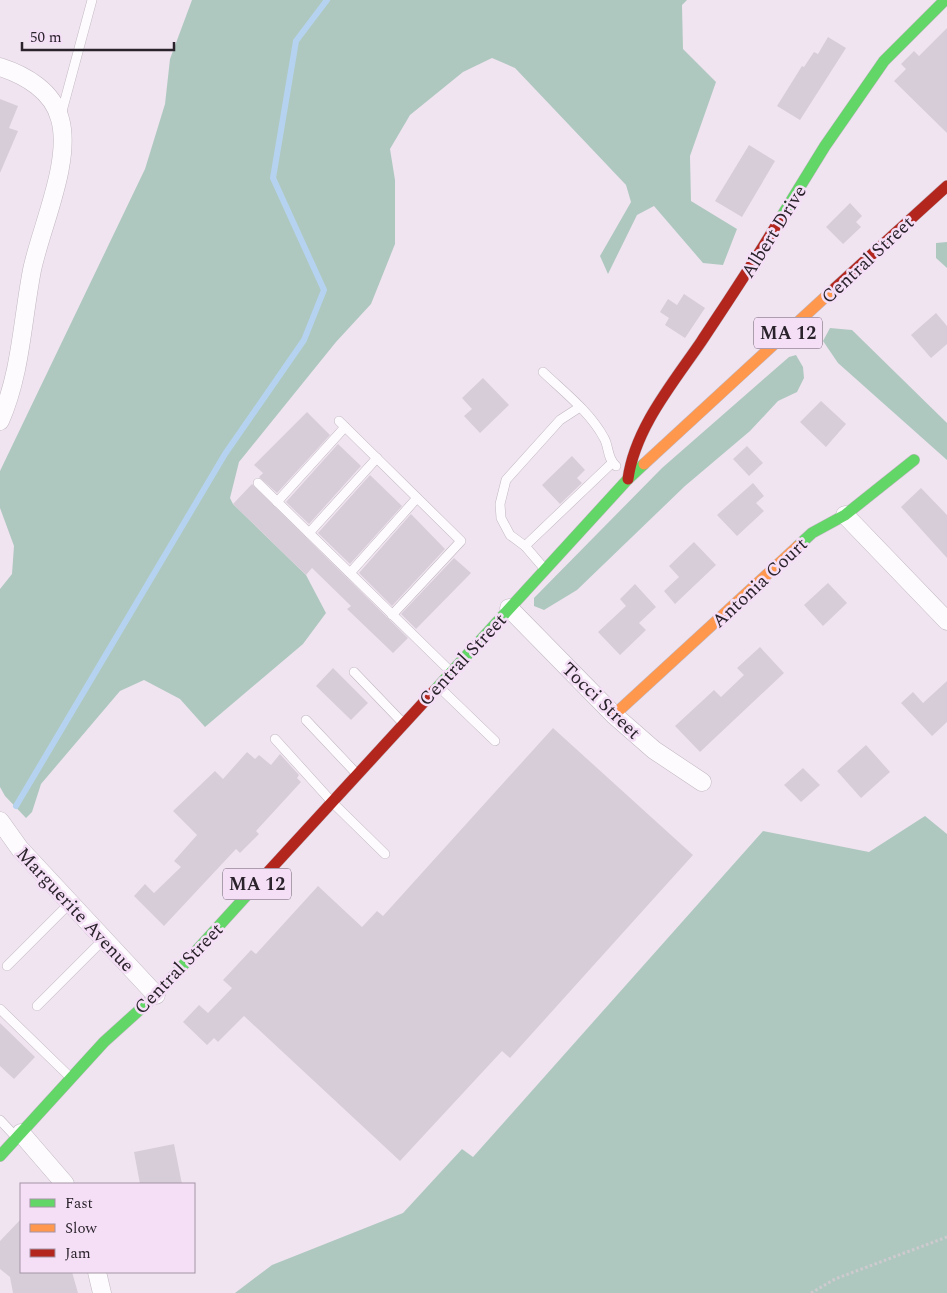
<svg xmlns="http://www.w3.org/2000/svg" width="947" height="1293" font-family="Spectral,serif">
  <style>
    .forest { fill: #afc8bf }
    .lines { fill: none; stroke-linecap: round; stroke-linejoin: round }
    .stream { stroke: #b5d3f0; stroke-width: 6 }
    .building { fill: #d7cdd8 }
    .lane-casing { stroke: #c1b8c2; stroke-width: 10 }
    .street-casing { stroke: #c1b8c2; stroke-width: 19 }
    .fast-casing { stroke: #c1b8c2; stroke-width: 12 }
    .slow-casing { stroke: #c1b8c2; stroke-width: 12 }
    .jam-casing { stroke: #c1b8c2; stroke-width: 12 }
    .path { stroke: #cfcacf; stroke-width: 3; stroke-dasharray: 2.5 2.5; stroke-linecap: butt }
    .lane { stroke: #fdfbfd; stroke-width: 9 }
    .street { stroke: #fdfbfd; stroke-width: 18 }
    .fast { stroke: #63d668; stroke-width: 11 }
    .slow { stroke: #ff974d; stroke-width: 11 }
    .jam { stroke: #b3261e; stroke-width: 11 }
    .labels { text-anchor: middle; stroke-width: 5; stroke-linejoin: round; paint-order: stroke }
    .shield { fill: #f4dff6; stroke: #675b69; stroke-width: 1 }
    .shield-label { font-size: 18px; font-weight: bold; fill: #2b232c }
    .street-label { font-size: 19px; fill: #2b232c; stroke: #f4dff6 }
  </style>
  <rect width="100%" height="100%" fill="#f0e4f1"/>
  <g class="forest">
    <polygon points="192,0 687,0 682,5 683,49 716,82 690,156 691,201 737,229 723,265 703,263 654,206 637,215 608,274 600,256 631,202 626,185 515,68 492,58 463,72 410,115 390,149 395,180 395,244 371,304 336,342 239,462 230,498 233,504 306,575 326,613 303,644 205,727 180,699 144,680 120,691 41,784 32,812 26,818 5,796 0,787 0,589 12,574 14,546 0,508 0,471 145,169 165,104 170,59"/>
    <polygon points="947,242 947,268 936,258 936,243"/>
    <polygon points="830,328 852,330 947,423 947,460 838,363 823,341"/>
    <polygon points="796,355 803,367 804,378 797,392 778,401 750,431 685,486 577,590 544,610 534,606 534,598 662,468 789,357"/>
    <polygon points="925,816 947,834 947,1293 235,1293 272,1265 403,1213 462,1149 473,1157 763,831 869,852"/>
  </g>
  <g class="lines">
    <polyline class="stream" points="16,806 225,454 304,340 324,290 273,178 296,41 327,0"/>
  </g>
  <g class="building">
    <polygon points="947,28 947,133 894,81 906,69 901,64 914,51 919,56"/>
    <polygon points="828,37 846,48 800,120 777,106 802,66 804,67 814,52 818,54"/>
    <polygon points="0,99 18,106 9,128 18,131 0,173"/>
    <polygon points="749,145 775,161 742,217 715,201"/>
    <polygon points="850,203 862,216 856,222 861,227 843,244 826,227"/>
    <polygon points="684,294 705,308 685,338 665,325 669,318 660,312 668,299 677,305"/>
    <polygon points="936,313 947,326 947,344 931,358 911,335"/>
    <polygon points="483,378 509,405 480,433 464,416 472,409 462,398"/>
    <polygon points="821,401 846,424 826,447 800,422"/>
    <polygon points="307,412 330,435 277,493 259,477 263,473 254,465"/>
    <polygon points="338,444 361,466 309,524 286,502"/>
    <polygon points="747,446 763,463 749,476 733,459"/>
    <polygon points="572,456 585,470 577,478 582,483 560,504 542,485"/>
    <polygon points="370,475 402,506 350,564 318,533"/>
    <polygon points="753,483 764,496 756,503 764,511 737,536 717,515"/>
    <polygon points="252,484 408,638 393,653 347,609 351,606 312,568 306,575 233,504"/>
    <polygon points="921,488 947,515 947,558 901,507"/>
    <polygon points="411,514 445,549 392,606 359,573"/>
    <polygon points="694,542 716,565 675,604 664,591 679,577 669,566"/>
    <polygon points="454,558 471,573 416,629 401,614"/>
    <polygon points="828,583 847,603 823,626 804,605"/>
    <polygon points="635,584 656,607 639,623 646,630 620,655 598,632 626,606 620,599"/>
    <polygon points="760,647 784,673 700,752 675,726 714,690 721,697 744,675 737,668"/>
    <polygon points="333,668 368,703 351,720 316,686"/>
    <polygon points="947,681 947,722 932,736 901,703 913,692 923,703"/>
    <polygon points="553,728 693,855 510,1058 502,1051 400,1161 244,1016 218,1042 214,1038 207,1045 183,1022 199,1005 208,1013 232,988 223,980 251,950 256,954 318,886 362,927 377,911 383,916"/>
    <polygon points="866,745 890,772 861,798 837,771"/>
    <polygon points="247,752 255,759 259,755 271,765 280,754 299,775 297,778 301,782 256,831 259,834 240,853 236,849 164,926 134,896 145,884 154,893 181,867 174,861 197,835 173,811 215,771 223,779"/>
    <polygon points="803,768 820,785 801,802 784,785"/>
    <polygon points="0,1023 35,1057 14,1079 0,1066"/>
    <polygon points="174,1144 182,1184 140,1184 134,1152"/>
    <polygon points="21,1219 21,1272 72,1272 78,1293 13,1293 10,1277 0,1269 0,1241"/>
  </g>
  <g class="lines">
    <defs>
      <g id="lane">
        <polyline points="61,115 92,0"/>
        <path d="M 543,372 C 564,392 590,412 604,438 C 609,446 607,459 616,466"/>
        <polyline points="339,421 461,541 392,615"/>
        <polyline points="258,483 449,670"/>
        <polyline points="277,502 345,427"/>
        <polyline points="309,533 377,458"/>
        <polyline points="525,546 510,535 501,518 500,504 506,480 560,420 580,407"/>
        <polyline points="543,567 525,546 612,463"/>
        <polyline points="350,573 417,498"/>
        <polyline points="354,672 401,721"/>
        <polyline points="440,688 495,741"/>
        <polyline points="306,720 355,772"/>
        <polyline points="275,739 332,802 385,854"/>
        <polyline points="7,966 70,903"/>
        <polyline points="37,1006 104,939"/>
        <polyline points="0,1009 69,1076"/>
        <polyline points="0,1120 15,1136"/>
      </g>
      <g id="street">
        <path d="M 0,67 C 25,75 53,91 60,119 C 72,161 41,227 32,270 C 22,322 21,373 0,421"/>
        <polyline points="845,515 947,621"/>
        <polyline points="509,608 614,715 654,750 702,782"/>
        <polyline points="0,821 20,849 156,995"/>
        <polyline points="21,1133 65,1184"/>
        <polyline points="97,1272 102,1293"/>
      </g>
      <g id="fast">
        <polyline points="780,219 825,146 884,61 945,0"/>
        <polyline points="798,546 812,533 845,515 914,460"/>
        <polyline points="435,690 628,479 644,464"/>
        <polyline points="0,1156 104,1042 156,995 267,873"/>
      </g>
      <g id="slow">
        <polyline points="644,464 835,288"/>
        <polyline points="614,715 798,546"/>
      </g>
      <g id="jam">
        <polyline points="835,288 947,186"/>
        <path d="M 628,479 C 635,428 673,383 701,342 C 728,301 755,261 780,219"/>
        <polyline points="267,873 435,690"/>
      </g>
    </defs>
    <use href="#lane" class="lane-casing"/>
    <use href="#street" class="street-casing"/>
    <use href="#fast" class="fast-casing"/>
    <use href="#slow" class="slow-casing"/>
    <use href="#jam" class="jam-casing"/>
    <polyline class="path" points="811,1293 835,1279 947,1237"/>
    <use href="#lane" class="lane"/>
    <use href="#street" class="street"/>
    <use href="#fast" class="fast"/>
    <use href="#slow" class="slow"/>
    <use href="#jam" class="jam"/>
  </g>
  <g class="labels">
    <g class="shield">
      <rect x="754" y="317.5" width="68" height="31" rx="4"/>
      <rect x="223" y="868.5" width="68" height="31" rx="4"/>
    </g>
    <g class="shield-label">
      <text x="788" y="339">MA 12</text>
      <text x="257" y="890">MA 12</text>
    </g>
    <g class="street-label">
      <text transform="translate(773 231) rotate(-58)" y="7">Albert Drive</text>
      <text transform="translate(867 259) rotate(-43)" y="7">Central Street</text>
      <text transform="translate(759 582) rotate(-43)" y="7">Antonia Court</text>
      <text transform="translate(462 659) rotate(-47)" y="7">Central Street</text>
      <text transform="translate(602 700) rotate(44)" y="7">Tocci Street</text>
      <text transform="translate(76 909) rotate(47)" y="7">Marguerite Avenue</text>
      <text transform="translate(178 968) rotate(-46)" y="7">Central Street</text>
    </g>
  </g>
  <rect x="20" y="1183" width="175" height="90" fill="#f4dff6" stroke="#a494a5"/>
  <rect x="30" y="1199" width="25" height="8" fill="#63d668" stroke="#a494a5"/>
  <text x="65" y="1208" font-size="15" fill="#2b232c">Fast</text>
  <rect x="30" y="1224" width="25" height="8" fill="#ff974d" stroke="#a494a5"/>
  <text x="65" y="1233" font-size="15" fill="#2b232c">Slow</text>
  <rect x="30" y="1249" width="25" height="8" fill="#b3261e" stroke="#a494a5"/>
  <text x="65" y="1258" font-size="15" fill="#2b232c">Jam</text>
  <path d="M22 42v8h152v-8" fill="none" stroke="#2b232c" stroke-width="2.5"/>
  <text x="30" y="42" font-size="15" fill="#2b232c" stroke="#f4dff6" stroke-width="4" paint-order="stroke">50 m</text>
</svg>
